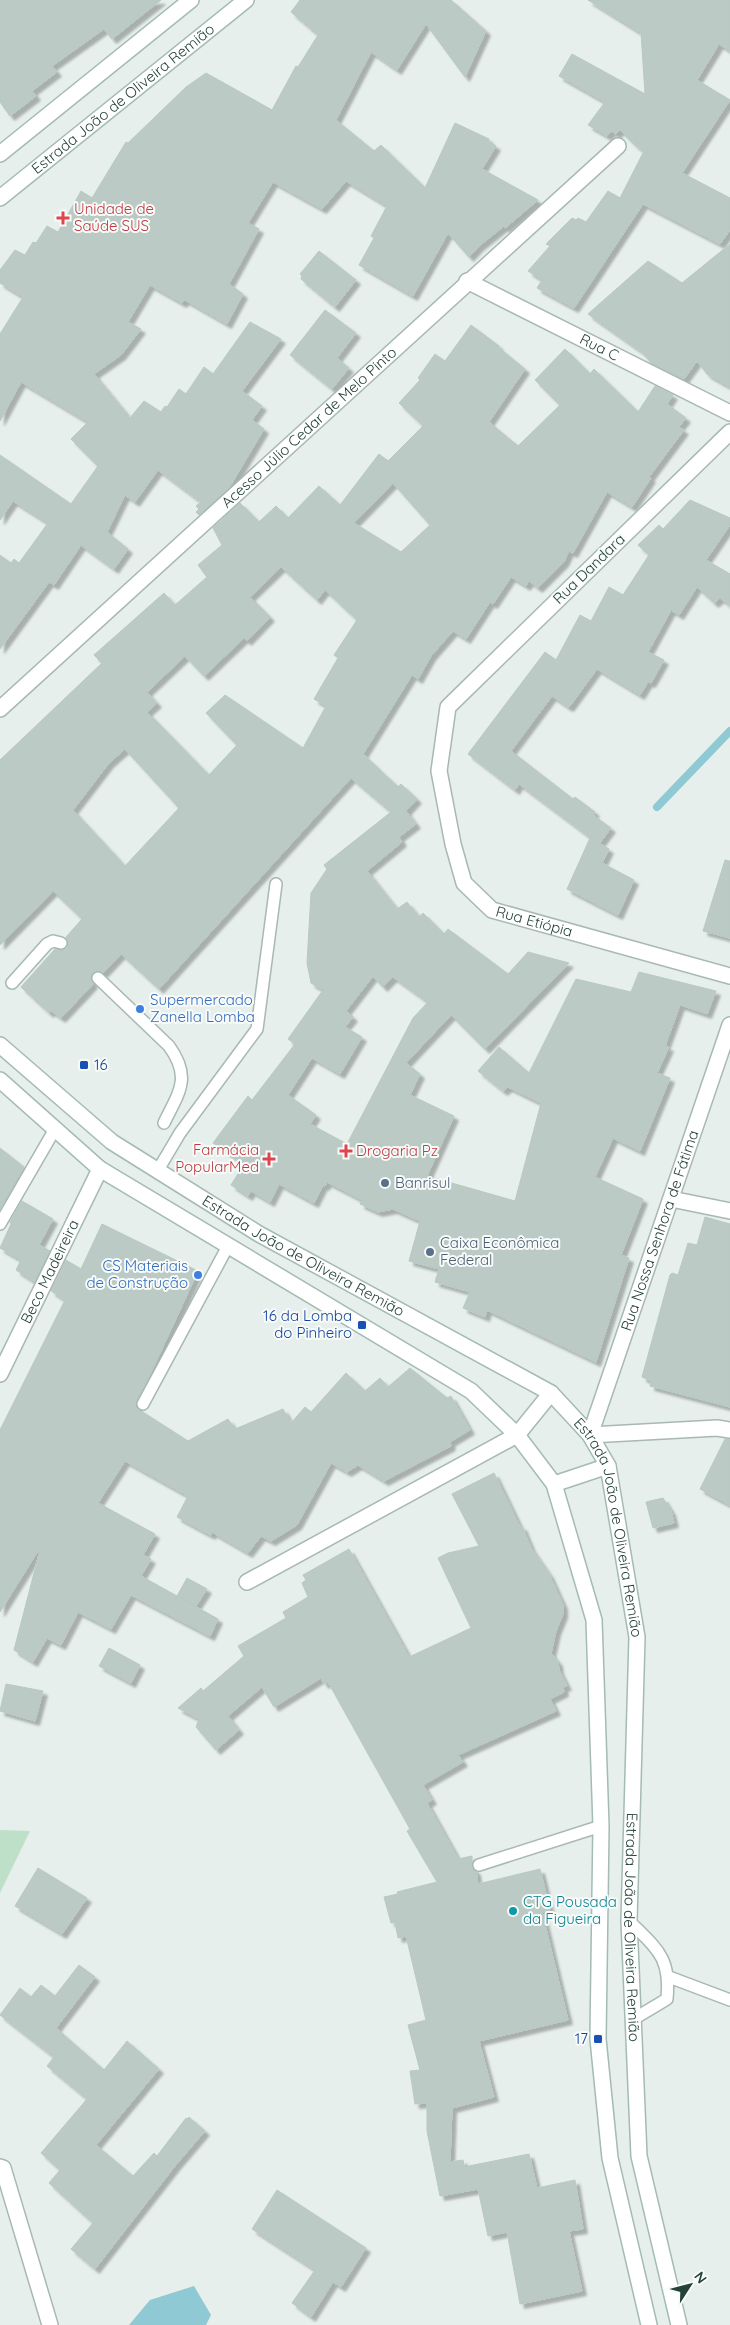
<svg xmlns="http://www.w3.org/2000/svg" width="730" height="2325" font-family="Quicksand,sans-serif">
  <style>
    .green { fill: #bfe0c8 }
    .water { fill: #8ec9d4 }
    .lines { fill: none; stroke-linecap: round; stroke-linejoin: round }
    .stream { stroke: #8ec9d4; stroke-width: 8 }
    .building { fill: #bbcac4; stroke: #b8c9c2; fill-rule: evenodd; filter: url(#shadow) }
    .service-casing { stroke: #a8b8b2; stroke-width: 14 }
    .minor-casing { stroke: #a8b8b2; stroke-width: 18 }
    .tertiary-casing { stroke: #a8b8b2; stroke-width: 18 }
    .secondary-casing { stroke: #a4bbb3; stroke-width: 18 }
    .service { stroke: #fff; stroke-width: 11 }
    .minor { stroke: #fff; stroke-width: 15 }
    .tertiary { stroke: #fff; stroke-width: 15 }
    .secondary { stroke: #fff; stroke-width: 15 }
    .health-dot { fill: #e0444e; stroke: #f7fbf9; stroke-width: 2 }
    .shop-dot { fill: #3f7fe0; stroke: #f7fbf9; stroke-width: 2 }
    .transit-dot { fill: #1a4fb4; stroke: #f7fbf9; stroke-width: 2 }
    .service-dot { fill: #5c6f8a; stroke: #f7fbf9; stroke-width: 2 }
    .culture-dot { fill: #0f9aa8; stroke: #f7fbf9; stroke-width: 2 }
    .labels { text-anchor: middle; stroke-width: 4; stroke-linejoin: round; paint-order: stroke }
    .street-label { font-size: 15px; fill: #24423a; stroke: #f7fbf9 }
    .health-label { font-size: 15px; fill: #be3a42; stroke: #f7fbf9; text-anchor: start }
    .shop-label { font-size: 15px; fill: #366cbe; stroke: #f7fbf9; text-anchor: start }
    .transit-label { font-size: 15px; fill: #164399; stroke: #f7fbf9; text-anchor: end }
    .service-label { font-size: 15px; fill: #4e5e75; stroke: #f7fbf9; text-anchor: start }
    .culture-label { font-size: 15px; fill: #0d838f; stroke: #f7fbf9; text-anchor: start }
  </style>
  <defs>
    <filter id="shadow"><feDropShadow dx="4.5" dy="4.5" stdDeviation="1" flood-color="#0004"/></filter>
  </defs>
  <rect width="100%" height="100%" fill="#e6efeb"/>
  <polygon class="green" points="0,1830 30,1831 0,1893"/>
  <polygon class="water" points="194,2286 211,2315 206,2325 129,2325 150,2300"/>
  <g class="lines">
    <polyline class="stream" points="657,807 730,731"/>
  </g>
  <g class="building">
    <polygon points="0,0 161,0 112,39 104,29 52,66 57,72 32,91 36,96 10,116 0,102"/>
    <polygon points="300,0 451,0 486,31 465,77 426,24 397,70 371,52 336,120 374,151 381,145 425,188 455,123 489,139 488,141 496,146 482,169 538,200 505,228 504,226 479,246 469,257 448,233 413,296 359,265 374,238 371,236 387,206 346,181 322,209 273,182 248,223 259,229 229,284 243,294 227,324 185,300 182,303 150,285 128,322 141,329 121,355 94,374 130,418 144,401 161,412 165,406 167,407 179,389 186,394 204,367 213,374 250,322 281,339 242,391 262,406 252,420 264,429 229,488 199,515 196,512 199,509 196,506 201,502 158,470 135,502 125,495 107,532 128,549 114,569 81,545 54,585 49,582 0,649 0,555 11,563 14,559 19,563 48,523 13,501 0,520 0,455 71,504 98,466 71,439 88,422 21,382 0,421 0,334 23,297 0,283 0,270 15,250 25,255 33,242 36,243 47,226 58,232 81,191 92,198 126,142 128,143 186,87 206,73 272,110 296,66 298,67 318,35 291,12"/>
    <polygon points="588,0 730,0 730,51 719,44 697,80 730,100 682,173 730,198 730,230 720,244 643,204 574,308 537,288 542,280 528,271 550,246 546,244 572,218 576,220 578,218 586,222 608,191 620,198 644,151 635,145 620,130 616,134 611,131 607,136 588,125 605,102 559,76 572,54 645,94 641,33"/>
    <polygon points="730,244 730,387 707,374 697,361 684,379 652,364 642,352 588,314 648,261 682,283"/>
    <polygon points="319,251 356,280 335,307 301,279 302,276 300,274"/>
    <polygon points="325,310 356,333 337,358 349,368 332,389 290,355"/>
    <path d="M 471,325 L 499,346 L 498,347 L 525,369 L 489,422 L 518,446 L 560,405 L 535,380 L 565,349 L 590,374 L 594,369 L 638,412 L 655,386 L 673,395 L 667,404 L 686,418 L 679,427 L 684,430 L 649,477 L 651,478 L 632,507 L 607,492 L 573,553 L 569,551 L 564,562 L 538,588 L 529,581 L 526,586 L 511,577 L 493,604 L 490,602 L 466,639 L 453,631 L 431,656 L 418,679 L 412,675 L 363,754 L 398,787 L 401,784 L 417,799 L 406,811 L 416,824 L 399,837 L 402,842 L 367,871 L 397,909 L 407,902 L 419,917 L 423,913 L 444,934 L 448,929 L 508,974 L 528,952 L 569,963 L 485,1049 L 451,1015 L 406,1063 L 420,1074 L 410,1095 L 454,1116 L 427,1176 L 515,1201 L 541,1103 L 508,1087 L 503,1091 L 478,1071 L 499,1047 L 529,1073 L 576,979 L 631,992 L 639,972 L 716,991 L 707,1014 L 680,1005 L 665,1046 L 669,1047 L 657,1073 L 670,1078 L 640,1151 L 613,1138 L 595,1177 L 643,1199 L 621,1255 L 629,1258 L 596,1362 L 487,1310 L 485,1317 L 463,1308 L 470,1292 L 435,1282 L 439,1269 L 409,1261 L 420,1221 L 393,1209 L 378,1212 L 360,1204 L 362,1200 L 327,1182 L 325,1186 L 323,1185 L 314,1203 L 279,1184 L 270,1202 L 251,1191 L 248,1196 L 231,1185 L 244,1164 L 213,1143 L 248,1096 L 252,1100 L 295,1044 L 288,1039 L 323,990 L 311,983 L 307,963 L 311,893 L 327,869 L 324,865 L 391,812 L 351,778 L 159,989 L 121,954 L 103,973 L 96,971 L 92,973 L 91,980 L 93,984 L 61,1018 L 51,1011 L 49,1013 L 21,987 L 55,949 L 63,950 L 67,948 L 68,941 L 66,937 L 82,919 L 53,891 L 0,945 L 0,760 L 102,663 L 94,655 L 164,593 L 175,605 L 207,577 L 198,565 L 222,545 L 213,528 L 240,503 L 259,522 L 276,506 L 288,518 L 319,486 L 340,505 L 379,454 L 388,461 L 423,426 L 399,403 L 420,380 L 418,378 L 435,354 L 445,361 ZM 393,483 L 430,525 L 401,552 L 354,523 ZM 281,567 L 317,600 L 325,590 L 357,620 L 334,655 L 338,658 L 314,699 L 326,706 L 303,748 L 225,695 L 206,713 L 237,745 L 209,775 L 147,712 L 157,703 L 147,692 L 185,656 L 204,676 L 244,638 L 247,641 L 270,617 L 250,597 ZM 125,749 L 179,808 L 125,866 L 73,810 L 109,763 ZM 373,976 L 383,987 L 393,977 L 428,1002 L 413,1018 L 347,1144 L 310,1124 L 316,1115 L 288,1095 L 312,1058 L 340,1074 L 362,1037 L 345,1027 L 353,1017 L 346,1011 Z"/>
    <polygon points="690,500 730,518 730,525 706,560 730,574 730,606 720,598 714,603 697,587 679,615 671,610 648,652 664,660 651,683 648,682 640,695 597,669 570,706 568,707 552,696 511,751 573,799 575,797 595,812 593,815 611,828 599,844 519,784 515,790 468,754 545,652 556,660 580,615 591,621 609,587 623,595 649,555 638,545 659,525 663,529"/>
    <polygon points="590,838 609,849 602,863 634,880 618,915 567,889"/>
    <polygon points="725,860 730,861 730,938 703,931"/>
    <polygon points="0,1148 24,1167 0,1209"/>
    <polygon points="22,1201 53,1219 39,1245 50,1251 35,1282 16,1270 21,1260 0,1248 11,1224 10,1222"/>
    <polygon points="705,1217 730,1224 730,1407 650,1386 651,1381 642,1377 670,1275 672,1273 678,1275 688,1243 697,1245"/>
    <polygon points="102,1224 198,1271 135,1407 188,1441 228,1419 235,1429 283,1409 291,1423 305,1407 311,1412 346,1373 365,1391 380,1378 388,1387 410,1368 447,1398 451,1396 470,1430 450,1442 451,1446 384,1481 358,1465 347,1472 331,1463 297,1525 271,1541 261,1536 248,1553 212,1532 211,1535 203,1531 177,1517 188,1496 125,1461 98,1503 155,1534 143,1555 151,1559 141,1576 218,1619 210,1636 131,1595 111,1629 78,1612 61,1645 47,1638 33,1662 14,1650 41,1546 0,1612 0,1430 65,1300 51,1291 66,1260 81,1269"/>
    <polygon points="725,1439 730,1439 730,1505 700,1489"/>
    <polygon points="494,1473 520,1527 522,1526 531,1548 549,1574 563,1605 563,1614 556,1631 551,1653 558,1662 559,1670 567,1686 563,1687 564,1692 550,1699 556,1711 458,1755 463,1762 423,1785 432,1800 427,1803 458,1859 472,1856 472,1867 476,1871 478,1884 540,1869 550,1910 542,1912 568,2020 479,2041 494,2097 452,2108 450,2162 463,2160 464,2167 529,2154 537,2188 575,2180 583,2229 569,2231 582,2291 520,2304 507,2232 488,2236 478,2189 440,2196 427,2131 427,2103 415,2104 410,2071 420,2070 408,2025 426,2020 406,1936 398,1938 395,1922 391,1923 384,1897 398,1894 397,1892 437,1882 407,1831 410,1829 328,1682 324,1684 321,1678 274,1707 262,1687 228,1716 239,1730 216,1750 196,1727 199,1719 178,1708 201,1688 203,1691 244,1656 238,1646 286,1618 283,1612 308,1597 302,1583 306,1580 303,1575 349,1549 409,1657 471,1628 438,1558 448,1553 479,1546 452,1494"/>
    <polygon points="663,1498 671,1511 674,1523 653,1528 646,1502"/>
    <polygon points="187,1578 207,1589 196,1606 177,1596"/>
    <polygon points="109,1648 140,1665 131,1683 99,1666"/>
    <polygon points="6,1684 43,1691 35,1721 0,1711"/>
    <polygon points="38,1868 87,1898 62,1934 15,1906"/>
    <polygon points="79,1965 95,1977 56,2028 104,2070 127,2041 159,2069 96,2145 133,2176 154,2153 157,2156 186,2118 187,2119 189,2117 205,2131 175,2166 95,2269 71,2249 93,2223 49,2183 60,2170 41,2153 87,2099 47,2066 54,2057 0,2015 20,1988 31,1997 41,1985 55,1996"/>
    <polygon points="277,2190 366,2248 341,2287 333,2282 311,2317 292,2303 315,2270 252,2229"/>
  </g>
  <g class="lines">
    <defs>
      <g id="service">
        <path d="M 98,978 L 169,1046 C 192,1078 179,1092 164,1123"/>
        <polyline points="12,983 47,944 53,941 61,943"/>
        <polyline points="158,1170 180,1133 257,1029 276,884"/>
        <polyline points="0,1224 55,1129"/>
        <polyline points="143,1404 228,1246"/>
        <polyline points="479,1865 601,1826"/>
        <path d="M 629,1921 C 657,1949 671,1957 667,1999 L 632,2020"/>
        <polyline points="669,1977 730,2000"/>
      </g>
      <g id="minor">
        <path id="s1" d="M 467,281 L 730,413"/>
        <path id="s2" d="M 730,432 L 448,707 L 439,771 L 453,844 L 464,883 L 492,910 L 730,976"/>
        <path id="s3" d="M 0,709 L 618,146"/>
        <polyline points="671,1199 730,1211"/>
        <path id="s4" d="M 0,1374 L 100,1169"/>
        <path id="s5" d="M 590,1435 L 730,1025"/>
        <polyline points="247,1582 517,1435"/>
        <polyline points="0,2167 3,2168 50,2325"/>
      </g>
      <polyline id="tertiary" points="590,1435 717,1428 730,1430"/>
      <g id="secondary">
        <polyline points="0,154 191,0"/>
        <path id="s6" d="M 0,198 L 246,0"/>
        <path id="s7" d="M 0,1045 L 112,1142 L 259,1234 L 551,1393 L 590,1435 L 608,1466 L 637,1637 L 629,1921 L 639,2156 L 679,2325"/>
        <polyline points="0,1080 100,1169 471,1391 517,1435 554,1484 594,1620 601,1826 598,2039 610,2158 649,2325"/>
        <polyline points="517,1435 551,1393"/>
        <polyline points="554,1484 608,1466"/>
      </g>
    </defs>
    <use href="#service" class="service-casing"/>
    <use href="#minor" class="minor-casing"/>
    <use href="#tertiary" class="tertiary-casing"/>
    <use href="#secondary" class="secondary-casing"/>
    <use href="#service" class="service"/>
    <use href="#minor" class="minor"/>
    <use href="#tertiary" class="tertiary"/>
    <use href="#secondary" class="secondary"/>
  </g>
  <g class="health-dot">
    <path d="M60.5 210.5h5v5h5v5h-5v5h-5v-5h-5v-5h5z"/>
    <path d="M343.5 1143.5h5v5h5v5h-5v5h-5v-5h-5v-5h5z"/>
    <path d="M266.5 1151.5h5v5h5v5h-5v5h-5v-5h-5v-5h5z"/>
  </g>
  <g class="shop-dot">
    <circle cx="140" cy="1009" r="5"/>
    <circle cx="198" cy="1275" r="5"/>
  </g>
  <g class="transit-dot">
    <rect x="79" y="1060" width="10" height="10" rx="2.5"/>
    <rect x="357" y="1320" width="10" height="10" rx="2.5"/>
    <rect x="593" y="2034" width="10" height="10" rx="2.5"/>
  </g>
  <g class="service-dot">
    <circle cx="385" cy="1183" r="5"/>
    <circle cx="430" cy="1252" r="5"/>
  </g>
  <circle class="culture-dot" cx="513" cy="1911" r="5"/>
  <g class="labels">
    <g class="street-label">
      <text dy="5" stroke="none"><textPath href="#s6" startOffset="158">Estrada João de Oliveira Remião</textPath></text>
      <text dy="5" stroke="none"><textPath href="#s1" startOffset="148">Rua C</textPath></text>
      <text dy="5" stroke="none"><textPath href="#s3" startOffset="418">Acesso Júlio Cedar de Melo Pinto</textPath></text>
      <text transform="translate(589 569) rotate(-44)" y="5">Rua Dandara</text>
      <text dy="5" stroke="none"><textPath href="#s2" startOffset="656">Rua Etiópia</textPath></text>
      <text dy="5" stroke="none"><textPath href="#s5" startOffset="216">Rua Nossa Senhora de Fátima</textPath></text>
      <text dy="5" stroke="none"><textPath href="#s7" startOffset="371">Estrada João de Oliveira Remião</textPath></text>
      <text dy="5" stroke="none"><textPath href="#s4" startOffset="114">Beco Madeireira</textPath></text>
      <text dy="5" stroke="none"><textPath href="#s7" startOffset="806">Estrada João de Oliveira Remião</textPath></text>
      <text dy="5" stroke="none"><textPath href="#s7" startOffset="1211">Estrada João de Oliveira Remião</textPath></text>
    </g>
    <g class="health-label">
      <text x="74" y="214">Unidade de<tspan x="74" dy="17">Saúde SUS</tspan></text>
      <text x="259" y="1155" text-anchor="end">Farmácia<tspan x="259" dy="17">PopularMed</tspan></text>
      <text x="356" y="1156">Drogaria Pz</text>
    </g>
    <g class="shop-label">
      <text x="150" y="1005">Supermercado<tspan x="150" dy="17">Zanella Lomba</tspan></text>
      <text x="188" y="1271" text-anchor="end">CS Materiais<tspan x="188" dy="17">de Construção</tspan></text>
    </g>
    <g class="transit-label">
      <text x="94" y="1070" text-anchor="start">16</text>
      <text x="352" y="1321">16 da Lomba<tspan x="352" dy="17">do Pinheiro</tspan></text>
      <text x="588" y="2044">17</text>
    </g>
    <g class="service-label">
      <text x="395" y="1188">Banrisul</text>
      <text x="440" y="1248">Caixa Econômica<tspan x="440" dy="17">Federal</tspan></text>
    </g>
    <g class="culture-label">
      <text x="523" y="1907">CTG Pousada<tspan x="523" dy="17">da Figueira</tspan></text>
    </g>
  </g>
  <g transform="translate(690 2285) rotate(54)" stroke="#f7fbf9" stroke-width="4" paint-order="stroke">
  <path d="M0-4L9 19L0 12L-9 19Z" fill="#24423a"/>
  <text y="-8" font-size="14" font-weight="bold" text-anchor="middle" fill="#24423a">N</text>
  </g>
</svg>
